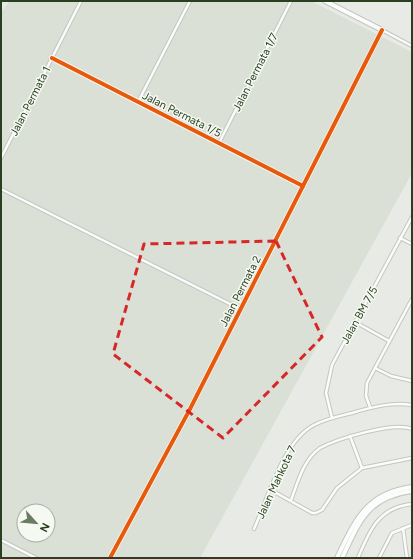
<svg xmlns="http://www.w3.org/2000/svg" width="413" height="559" font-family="Figtree,sans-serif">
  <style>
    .built { fill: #dae0d5; fill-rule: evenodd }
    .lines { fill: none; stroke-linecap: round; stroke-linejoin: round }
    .street-casing { stroke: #c4c7c2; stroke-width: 4.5 }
    .secondary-casing { stroke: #c2c6be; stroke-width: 6 }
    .street { stroke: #fbfcfb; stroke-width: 2.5 }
    .secondary { stroke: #fbfcfb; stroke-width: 4 }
    .cycleway-casing { stroke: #f6f9f2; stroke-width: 6 }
    .cycleway { stroke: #e8590c; stroke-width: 4 }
    .marked { fill: none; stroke: #d62828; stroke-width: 3; stroke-dasharray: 8 5; stroke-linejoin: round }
    .labels { text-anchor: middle; stroke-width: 3; stroke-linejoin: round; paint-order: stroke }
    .street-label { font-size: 11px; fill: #284020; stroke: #f6f9f2 }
  </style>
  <rect width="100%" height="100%" fill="#e7eae5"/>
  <path class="built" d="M 10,1 L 311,1 L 412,52 L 412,173 L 200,558 L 1,558 L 1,12 ZM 24,511 L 48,511 L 48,535 L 24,535 Z"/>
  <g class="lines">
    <defs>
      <g id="street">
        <polyline points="382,30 412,46"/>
        <polyline points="52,58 303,185"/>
        <polyline points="138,102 190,1"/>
        <polyline points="219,143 291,1"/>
        <polyline points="1,158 81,1"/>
        <polyline points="1,189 240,309"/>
        <polyline points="400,238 412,244"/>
        <polyline points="355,322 389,341"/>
        <polyline points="375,368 391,376 412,381"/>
        <polyline points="370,407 366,396 367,383 412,299"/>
        <polyline points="332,418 326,393 332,365 412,217"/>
        <polyline points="350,436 362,468"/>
        <polyline points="271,490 312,513 316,513 322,510 337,488 362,468 412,458"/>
        <path d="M 291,500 C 298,482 303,460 320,448 C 337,439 394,421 412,429"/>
        <polyline points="403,528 407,558"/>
        <path d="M 254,529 C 268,498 283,441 314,425 C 325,419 340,416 352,413 C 372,407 391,402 412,405"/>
        <polyline points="1,540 36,558"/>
        <path d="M 358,558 C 369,531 379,507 412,504"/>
        <polyline points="379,558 392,533 412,525"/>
      </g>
      <g id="secondary">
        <polyline points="110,558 190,409 382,30 325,1"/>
        <path d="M 337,558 C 355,521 366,493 412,487"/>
        <path d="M 342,558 C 359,522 367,497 412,491"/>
      </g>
    </defs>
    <use href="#street" class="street-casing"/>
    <use href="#secondary" class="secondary-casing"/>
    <use href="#street" class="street"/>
    <use href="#secondary" class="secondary"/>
    <defs>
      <g id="cycleway">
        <polyline points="52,58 303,186"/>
        <polyline points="110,558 190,409 382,30"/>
      </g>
    </defs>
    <use href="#cycleway" class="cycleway-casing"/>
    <use href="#cycleway" class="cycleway"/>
  </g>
  <path class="marked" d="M 276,241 L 322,337 L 223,438 L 113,354 L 144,244 Z"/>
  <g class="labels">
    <g class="street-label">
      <text transform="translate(255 72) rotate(-63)" y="4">Jalan Permata 1/7</text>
      <text transform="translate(30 101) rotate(-63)" y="4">Jalan Permata 1</text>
      <text transform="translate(182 114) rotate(27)" y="4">Jalan Permata 1/5</text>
      <text transform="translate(240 291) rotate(-63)" y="4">Jalan Permata 2</text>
      <text transform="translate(359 315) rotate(-61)" y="4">Jalan BM 7/5</text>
      <text transform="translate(276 482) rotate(-65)" y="4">Jalan Mahkota 7</text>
    </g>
  </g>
  <rect width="413" height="559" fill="none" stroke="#284020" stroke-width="4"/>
  <g transform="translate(36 523) rotate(117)"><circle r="19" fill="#f6f9f2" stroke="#a4af9e"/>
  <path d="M0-3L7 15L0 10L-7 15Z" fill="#6b7c65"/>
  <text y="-6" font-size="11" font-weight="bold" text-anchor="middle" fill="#284020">N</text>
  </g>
</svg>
